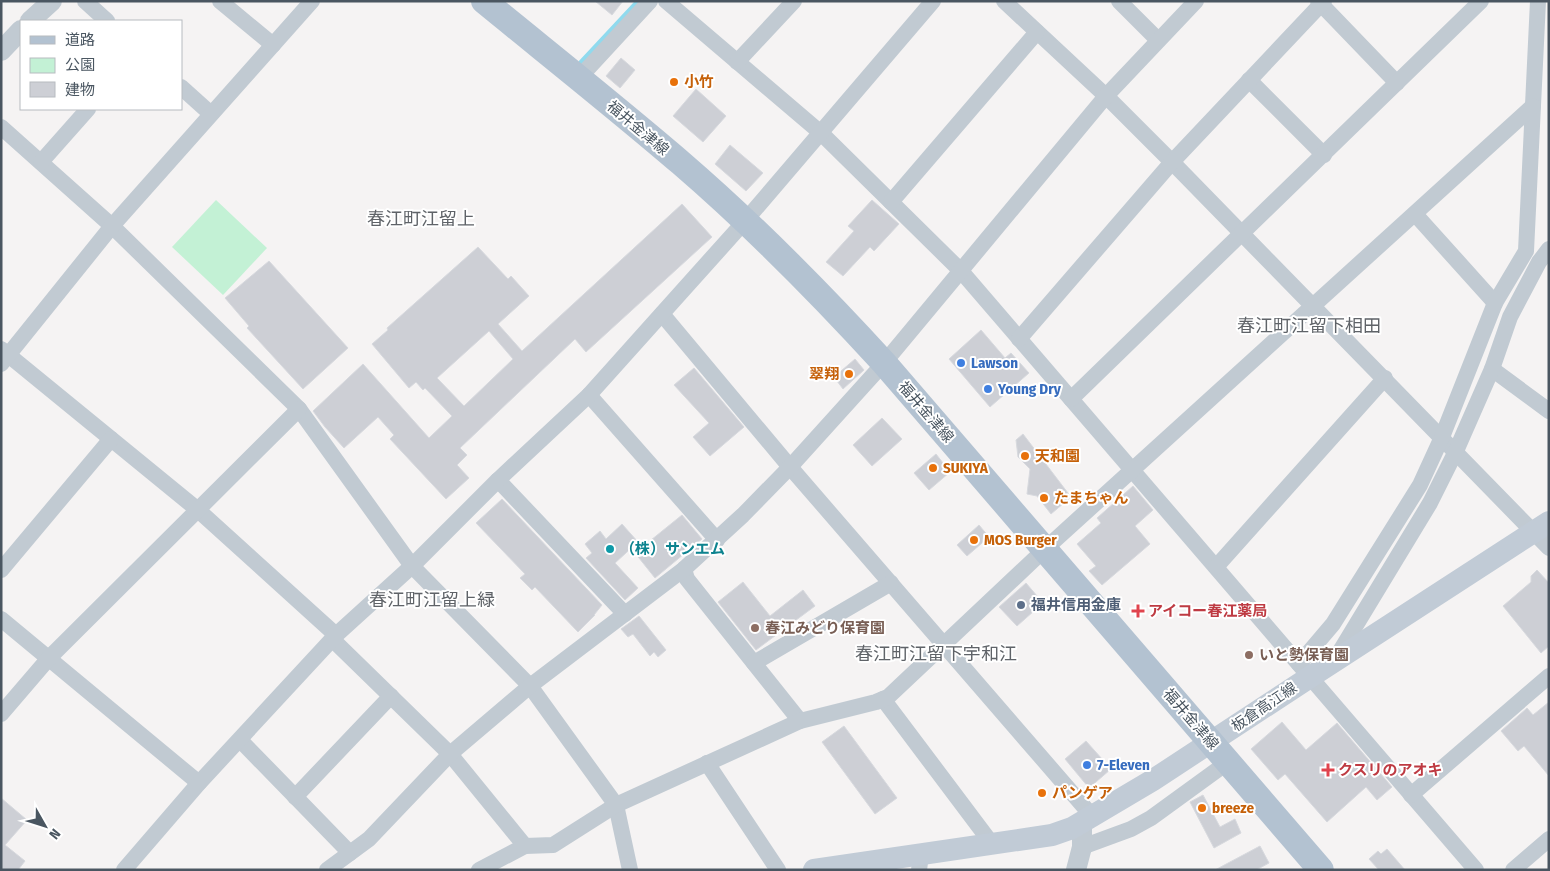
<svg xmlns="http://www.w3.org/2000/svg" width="1550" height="871" font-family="'Fira Sans Condensed','Noto Sans JP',sans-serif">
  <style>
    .green { fill: #c3f1d5 }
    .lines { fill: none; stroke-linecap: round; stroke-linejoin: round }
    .stream { stroke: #90daee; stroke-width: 4.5 }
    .building { fill: #cdcfd5; stroke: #d7d9de; fill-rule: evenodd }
    .minor { stroke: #c1cad2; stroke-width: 16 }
    .tertiary { stroke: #c1cad2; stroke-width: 20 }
    .secondary { stroke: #c1cbd6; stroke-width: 22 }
    .primary { stroke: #b3c2d1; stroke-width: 26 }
    .food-dot { fill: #e8710a; stroke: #fff; stroke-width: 2 }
    .shop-dot { fill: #3f7fe0; stroke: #fff; stroke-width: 2 }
    .culture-dot { fill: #0f9aa8; stroke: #fff; stroke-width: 2 }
    .service-dot { fill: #5c6f8a; stroke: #fff; stroke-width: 2 }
    .health-dot { fill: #e0444e; stroke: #fff; stroke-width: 2 }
    .education-dot { fill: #8d6e63; stroke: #fff; stroke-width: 2 }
    .labels { text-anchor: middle; stroke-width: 4; stroke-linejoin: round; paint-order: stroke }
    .food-label { font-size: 15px; font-weight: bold; fill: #c56008; stroke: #fff; text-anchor: start }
    .street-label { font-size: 15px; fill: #4a5661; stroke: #fff }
    .shop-label { font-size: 15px; font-weight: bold; fill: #366cbe; stroke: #fff; text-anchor: start }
    .culture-label { font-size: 15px; font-weight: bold; fill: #0d838f; stroke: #fff; text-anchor: start }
    .service-label { font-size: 15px; font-weight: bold; fill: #4e5e75; stroke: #fff; text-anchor: start }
    .health-label { font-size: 15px; font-weight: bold; fill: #be3a42; stroke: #fff; text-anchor: start }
    .education-label { font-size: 15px; font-weight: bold; fill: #785e54; stroke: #fff; text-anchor: start }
    .quarter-label { font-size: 18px; fill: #5f6368; stroke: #fff }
  </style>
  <rect width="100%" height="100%" fill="#f5f3f3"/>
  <polygon class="green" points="216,200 267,248 223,295 172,247"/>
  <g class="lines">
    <polyline class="stream" points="581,62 638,1"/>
  </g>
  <g class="building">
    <polygon points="595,1 623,1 612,15"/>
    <polygon points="621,58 635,70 620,88 606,76"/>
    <polygon points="696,89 726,116 703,142 673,116"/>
    <polygon points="730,145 763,173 746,191 715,164"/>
    <polygon points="872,200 899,224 874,251 870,247 843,276 826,262 854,231 848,226"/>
    <path d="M 682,204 L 712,237 L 586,352 L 575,339 L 460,448 L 467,455 L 457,465 L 469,478 L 446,499 L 390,439 L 394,435 L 378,417 L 344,448 L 325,427 L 313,411 L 363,364 L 429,438 L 452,416 L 425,388 L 423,390 L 416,382 L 409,388 L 372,344 L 388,330 L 387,328 L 478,247 L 508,279 L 511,276 L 529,296 L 498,324 L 522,351 ZM 489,331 L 513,359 L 464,406 L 437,378 Z"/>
    <polygon points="269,261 348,348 303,389 247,328 249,326 225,298"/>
    <polygon points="981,330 1005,358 1011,353 1029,373 990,407 949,359"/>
    <polygon points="855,359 864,370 843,389 834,377"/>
    <polygon points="694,368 744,427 710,456 693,437 709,423 674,385"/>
    <polygon points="882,418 902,439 872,466 853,445"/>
    <polygon points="1023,434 1071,497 1051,514 1037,496 1027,494 1030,469 1018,457 1016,440"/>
    <polygon points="936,454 950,472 929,490 914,473"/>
    <polygon points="1133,486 1153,510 1135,526 1150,544 1102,585 1089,571 1096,566 1077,544 1101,523 1097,518"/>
    <polygon points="502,499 602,605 594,615 595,615 578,632 535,587 532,590 520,578 525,574 476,523"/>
    <polygon points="682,515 702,539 655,578 635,553"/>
    <polygon points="622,524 638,542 615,563 638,588 625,600 586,558 592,553 585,544 600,531 606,539"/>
    <polygon points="979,525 989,537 967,556 957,545"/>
    <polygon points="1537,570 1549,583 1549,646 1541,653 1503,606 1531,582 1531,576"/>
    <polygon points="743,582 770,616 803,590 815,606 756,650 718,602"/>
    <polygon points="1026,583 1043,603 1017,626 999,607"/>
    <polygon points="639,616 666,650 658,657 654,652 650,656 633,634 628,637 621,629"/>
    <polygon points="1549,702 1549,776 1524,746 1518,751 1501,731 1527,708 1533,715"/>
    <polygon points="1282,722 1306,750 1337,723 1392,787 1377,800 1366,787 1327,822 1285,774 1278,780 1251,749"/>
    <polygon points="844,726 897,798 875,814 822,742"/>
    <polygon points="1086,741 1111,769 1089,788 1065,759"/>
    <polygon points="1203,795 1220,827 1235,819 1241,833 1214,848 1190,802"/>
    <polygon points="1,798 27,820 5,845 25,861 18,870 1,870"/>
    <polygon points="1260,846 1269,863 1256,870 1215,870"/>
    <polygon points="1387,849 1405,870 1379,870 1369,859 1378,851 1381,854"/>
  </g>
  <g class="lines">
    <g class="minor">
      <polyline points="85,1 107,21"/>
      <polyline points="220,1 273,45"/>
      <polyline points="666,1 821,133 961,271 1476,870"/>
      <polyline points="1004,1 1106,96 1172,162 1549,548"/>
      <polyline points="1119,1 1158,40"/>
      <polyline points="1318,1 1397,83"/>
      <polyline points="737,62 794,1"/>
      <polyline points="579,78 650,1"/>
      <polyline points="1249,80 1324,155"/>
      <polyline points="181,87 211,114"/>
      <polyline points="1,127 112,226 299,409 412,566 530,686 616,805 630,870"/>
      <polyline points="41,162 88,109"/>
      <polyline points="891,202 1037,32"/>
      <polyline points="1415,214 1495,303"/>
      <polyline points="662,314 790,467 1092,816"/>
      <polyline points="1019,339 1172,162 1324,1"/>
      <polyline points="1,349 198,510 336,635"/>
      <polyline points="1,364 112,226 312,1"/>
      <polyline points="1492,369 1549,411"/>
      <polyline points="589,395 717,540"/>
      <polyline points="1071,399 1481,1"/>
      <polyline points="498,480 625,614"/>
      <polyline points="1216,567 1385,378"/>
      <polyline points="684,569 687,579 800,721"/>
      <polyline points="1,570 111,439"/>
      <polyline points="1,619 199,783"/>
      <polyline points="332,639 450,754 525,846"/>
      <polyline points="1336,658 1430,503 1456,451 1492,369 1510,317 1539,262 1549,249"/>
      <polyline points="754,663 891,583"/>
      <polyline points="1299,664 1333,624 1420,485 1442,437 1495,303 1526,251 1538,1"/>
      <polyline points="883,699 992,844"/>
      <polyline points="1,714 49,658 299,409"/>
      <polyline points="240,740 350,853"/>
      <polyline points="707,763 778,870"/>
      <polyline points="1411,795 1549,676"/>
      <polyline points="295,797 391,696"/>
      <polyline points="1082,847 1131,829 1151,818 1228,762"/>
      <polyline points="124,870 199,783 336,635 412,566 498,480 589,395 745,221 933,1"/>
      <polyline points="327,870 369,839 450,754 530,686 684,569 743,515 790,467 884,363 1106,96 1196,1"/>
      <polyline points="479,870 525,846 553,845 616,805 800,721 876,702 888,697 1044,550 1533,106"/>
      <polyline points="919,870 921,855"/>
      <polyline points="1513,870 1549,839"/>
    </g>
    <g class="tertiary">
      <polyline points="30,21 52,1"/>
      <polyline points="1,51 21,30"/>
      <polyline points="1076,870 1082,847 1082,822"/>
    </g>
    <polyline class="secondary" points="814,870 1052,835 1072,828 1153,780 1310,677 1549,522"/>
    <path class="primary" d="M 484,1 C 550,55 617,108 681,163 C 753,225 820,293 884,363 L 1321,870"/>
  </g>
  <g class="food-dot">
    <circle cx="674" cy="82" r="5"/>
    <circle cx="849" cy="374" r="5"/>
    <circle cx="1025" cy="456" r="5"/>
    <circle cx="933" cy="468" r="5"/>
    <circle cx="1044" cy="498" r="5"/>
    <circle cx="974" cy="540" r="5"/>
    <circle cx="1042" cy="793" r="5"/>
    <circle cx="1202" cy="808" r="5"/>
  </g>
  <g class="shop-dot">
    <circle cx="961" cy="363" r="5"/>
    <circle cx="988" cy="389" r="5"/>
    <circle cx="1087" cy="765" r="5"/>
  </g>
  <circle class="culture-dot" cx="610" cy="549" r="5"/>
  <circle class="service-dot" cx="1021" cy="605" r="5"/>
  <g class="health-dot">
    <path d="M1135.5 603.5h5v5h5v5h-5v5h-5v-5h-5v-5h5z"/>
    <path d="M1325.5 762.5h5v5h5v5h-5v5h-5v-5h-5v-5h5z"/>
  </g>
  <g class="education-dot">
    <circle cx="755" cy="628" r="5"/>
    <circle cx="1249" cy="655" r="5"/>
  </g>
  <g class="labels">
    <g class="food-label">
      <text x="684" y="87">小竹</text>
      <text x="839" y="379" text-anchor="end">翠翔</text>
      <text x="1035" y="461">天和園</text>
      <text x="943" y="473">SUKIYA</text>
      <text x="1054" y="503">たまちゃん</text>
      <text x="984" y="545">MOS Burger</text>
      <text x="1052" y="798">パンゲア</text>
      <text x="1212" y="813">breeze</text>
    </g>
    <g class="street-label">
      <text transform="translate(638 128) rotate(40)" y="5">福井金津線</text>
      <text transform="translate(926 412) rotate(49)" y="5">福井金津線</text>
      <text transform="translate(1264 707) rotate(-34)" y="5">板倉高江線</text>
      <text transform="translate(1191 719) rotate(49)" y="5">福井金津線</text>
    </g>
    <g class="shop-label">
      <text x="971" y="368">Lawson</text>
      <text x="998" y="394">Young Dry</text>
      <text x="1097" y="770">7-Eleven</text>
    </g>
    <g class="culture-label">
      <text x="620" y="554">（株）サンエム</text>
    </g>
    <g class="service-label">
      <text x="1031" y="610">福井信用金庫</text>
    </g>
    <g class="health-label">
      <text x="1148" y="616">アイコー春江薬局</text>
      <text x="1338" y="775">クスリのアオキ</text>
    </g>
    <g class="education-label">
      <text x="765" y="633">春江みどり保育園</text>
      <text x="1259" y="660">いと勢保育園</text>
    </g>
    <g class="quarter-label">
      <text x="421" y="225">春江町江留上</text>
      <text x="1309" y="332">春江町江留下相田</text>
      <text x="432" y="606">春江町江留上緑</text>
      <text x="936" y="660">春江町江留下宇和江</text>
    </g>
  </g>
  <rect width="1550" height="871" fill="none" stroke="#4a5661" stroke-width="5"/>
  <rect x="20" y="20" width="162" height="90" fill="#ffffff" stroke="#b7bbc0"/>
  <rect x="30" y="36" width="25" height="8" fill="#b3c2d1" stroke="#b7bbc0"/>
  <text x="65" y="45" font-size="15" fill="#4a5661">道路</text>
  <rect x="30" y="58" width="25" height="15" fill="#c3f1d5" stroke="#b7bbc0"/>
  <text x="65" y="70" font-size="15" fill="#4a5661">公園</text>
  <rect x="30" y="82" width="25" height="15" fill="#cdcfd5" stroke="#b7bbc0"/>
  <text x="65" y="95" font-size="15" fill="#4a5661">建物</text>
  <g transform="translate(45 826) rotate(129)" stroke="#ffffff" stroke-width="4" paint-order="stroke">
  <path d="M0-4L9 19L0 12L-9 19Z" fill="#4a5661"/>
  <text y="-8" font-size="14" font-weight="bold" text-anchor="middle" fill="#4a5661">N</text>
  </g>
</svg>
